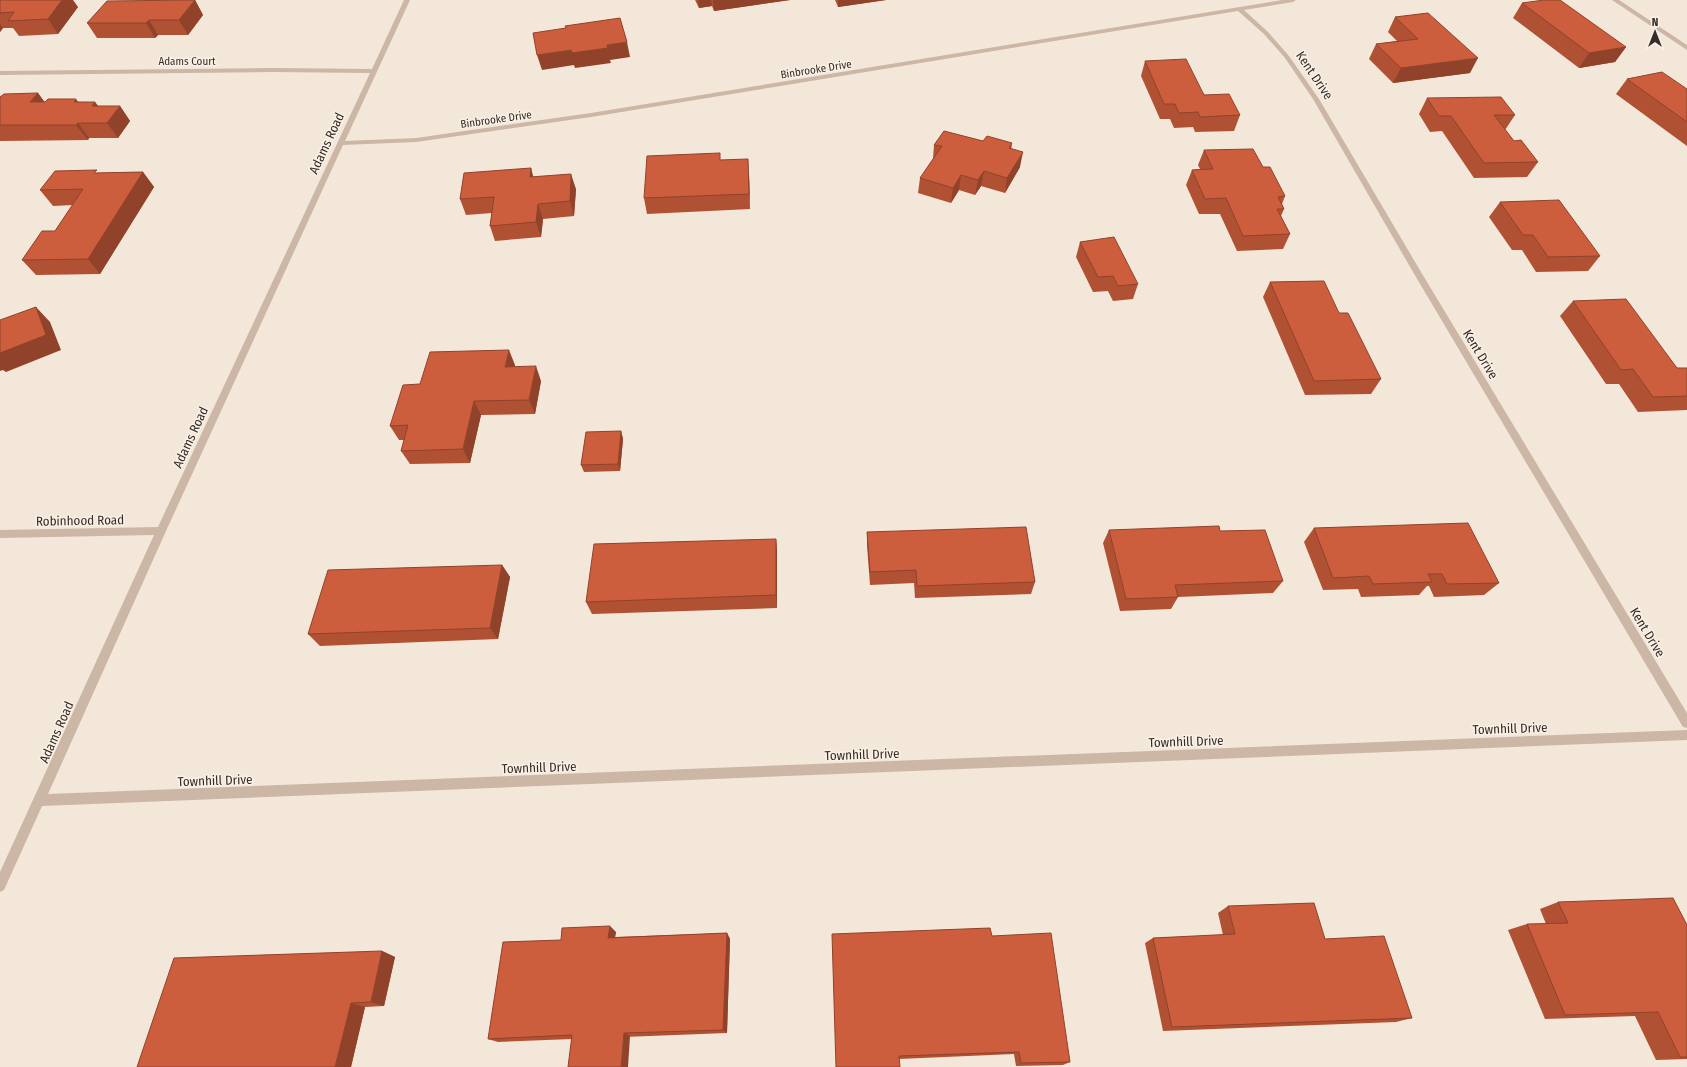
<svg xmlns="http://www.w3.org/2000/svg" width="1687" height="1067" font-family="'Fira Sans Condensed',sans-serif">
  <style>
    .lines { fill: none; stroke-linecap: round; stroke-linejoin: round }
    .minor { fill: #ccb6a5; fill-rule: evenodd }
    .wall { fill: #b05134 }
    .shaded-wall { fill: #90422b }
    .building { fill: #cd5e3d; stroke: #90422b }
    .labels { text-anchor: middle; stroke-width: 3; stroke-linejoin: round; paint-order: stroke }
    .far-street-label { font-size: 11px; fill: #372b27; stroke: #faf1e6 }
    .street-label { font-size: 13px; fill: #372b27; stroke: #faf1e6 }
  </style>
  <rect width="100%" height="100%" fill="#f3e7da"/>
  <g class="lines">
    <g class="minor">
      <polygon points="404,0 410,0 345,141 416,138 591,113 1282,0 1296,0 1293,2 1244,10 1268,32 1289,56 1319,99 1421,272 1687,713 1687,728 1683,727 1413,272 1313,99 1285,58 1264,34 1238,11 591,117 416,142 343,145 166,531 48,794 1687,730 1687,740 42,806 4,890 0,892 0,872 154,535 0,538 0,530 158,527 370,73 272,72 0,75 0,71 272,68 372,69"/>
      <polygon points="1612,0 1619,0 1687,45 1687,50"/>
    </g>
  </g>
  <g class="wall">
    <polygon points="0,0 78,7 58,34 19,36 13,28 3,28 0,32"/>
    <polygon points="195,0 203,15 188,35 158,35 155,38 97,38 87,23"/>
    <polygon points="695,0 790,0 714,11 712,6 699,8"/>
    <polygon points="835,0 886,0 838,7"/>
    <polygon points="1522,3 1626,47 1615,62 1579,68 1513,18"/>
    <polygon points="1395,17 1470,73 1393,83 1369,59 1376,44 1397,41 1388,32"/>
    <polygon points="1145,61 1240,115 1234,131 1195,132 1193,127 1174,128 1170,119 1160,119 1141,76"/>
    <polygon points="1627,79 1687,89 1687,146 1616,94"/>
    <polygon points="38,93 44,102 95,102 98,106 120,106 130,121 118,138 89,138 88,140 0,141 0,97"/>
    <polygon points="1427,98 1515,115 1505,130 1514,141 1538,162 1527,177 1474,178 1442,131 1430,132 1419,114"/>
    <polygon points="934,145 1011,149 1020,167 1005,193 981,186 975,195 959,190 951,203 918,193 920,178 933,159"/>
    <polygon points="1204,150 1263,167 1285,196 1282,204 1284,209 1281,216 1290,234 1283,249 1237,251 1220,214 1199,214 1186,185 1192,170 1200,169 1198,165"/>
    <polygon points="721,160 749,174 750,209 647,214 644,198"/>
    <polygon points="531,168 533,177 576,189 574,216 543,219 541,237 495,241 490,226 492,213 466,215 460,199"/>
    <polygon points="143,172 154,187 100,274 36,275 22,260 55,231 73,205 53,206 40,190 99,173"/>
    <polygon points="1500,202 1600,256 1588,271 1536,272 1522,250 1512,250 1489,217"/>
    <polygon points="1080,242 1138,284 1133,299 1113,301 1108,291 1093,292 1076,257"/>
    <polygon points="1270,282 1339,313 1381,379 1371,394 1305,395 1263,297"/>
    <polygon points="1573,301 1677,368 1687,368 1687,410 1638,412 1619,384 1606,384 1560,316"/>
    <polygon points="515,365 515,367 541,381 535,414 481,415 470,463 410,464 401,451 404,440 399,440 390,426 420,384"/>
    <polygon points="621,431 623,439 620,471 584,472 581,465"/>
    <polygon points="1314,528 1499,583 1484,595 1434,597 1429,586 1427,586 1419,595 1361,597 1358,589 1323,590 1304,542"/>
    <polygon points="1109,530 1220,531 1283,581 1273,593 1178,597 1171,609 1120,611 1103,543"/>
    <polygon points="867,532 1035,582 1031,594 915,598 914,583 870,585 867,545"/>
    <polygon points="776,539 777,552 777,608 592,614 586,602"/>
    <polygon points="502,565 510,577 498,639 320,646 308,634"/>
    <polygon points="1558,902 1687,925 1687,1059 1656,1060 1635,1016 1545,1019 1508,930 1527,924 1546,924 1540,909"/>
    <polygon points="1228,906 1412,1018 1396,1022 1163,1031 1145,943 1153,938 1223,935 1218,913"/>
    <polygon points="616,932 615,937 727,933 730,939 727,1033 498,1042 488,1039 561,940"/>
    <polygon points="992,936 1070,1062 1063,1065 1016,1066 1014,1054 899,1059 836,1067"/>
    <polygon points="382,951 395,957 384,1006 365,1007 351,1067 137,1067"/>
  </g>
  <g class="shaded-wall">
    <polygon points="62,0 73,0 78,7 58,34 48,19"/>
    <polygon points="195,0 203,15 188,35 179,20"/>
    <polygon points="698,0 711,0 712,6 699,8"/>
    <polygon points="713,0 790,0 714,11"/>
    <polygon points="838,0 886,0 838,7"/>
    <polygon points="149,20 158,35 155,38 146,23"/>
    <polygon points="0,24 3,28 0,32"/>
    <polygon points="627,42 630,57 610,60 611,63 575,68 574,65 542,70 537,55"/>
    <polygon points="1626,47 1615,62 1579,68 1589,53"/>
    <polygon points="1478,58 1470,73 1393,83 1401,68"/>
    <polygon points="38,93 49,108 30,102"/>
    <polygon points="76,99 87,114 74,102"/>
    <polygon points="95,102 106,117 92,106"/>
    <polygon points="120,106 130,121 118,138 107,123"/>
    <polygon points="78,123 89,138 88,140 76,125"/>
    <polygon points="1012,143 1010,158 1009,148"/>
    <polygon points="1023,152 1020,167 1005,193 1007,178"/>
    <polygon points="748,159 749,174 750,209 749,194"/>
    <polygon points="531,168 535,184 530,177"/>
    <polygon points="984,171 981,186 975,195 978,180"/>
    <polygon points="143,172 154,187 100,274 88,259"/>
    <polygon points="571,174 576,189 574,216 570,201"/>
    <polygon points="961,175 959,190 951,203 953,188"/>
    <polygon points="538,204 543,219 541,237 536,222"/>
    <polygon points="36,307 50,322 61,350 6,372 3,370 0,371 0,353"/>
    <polygon points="509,350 515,365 512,381 505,367"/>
    <polygon points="536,366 541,381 535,414 529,400"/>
    <polygon points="474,401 481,415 470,463 463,449"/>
    <polygon points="621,431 623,439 620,471 618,464"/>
    <polygon points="776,539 777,552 777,608 776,595"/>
    <polygon points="502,565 510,577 498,639 490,628"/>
    <polygon points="610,926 616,932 614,943 608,938"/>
    <polygon points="727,933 730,939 727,1033 723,1030"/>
    <polygon points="382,951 395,957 384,1006 371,1002"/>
    <polygon points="351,1003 365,1007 351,1067 335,1067"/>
    <polygon points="624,1033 630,1036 628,1067 621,1067"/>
  </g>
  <g class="building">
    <polygon points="0,0 62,0 48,19 8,21 14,12 0,13"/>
    <polygon points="195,0 179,20 149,20 146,23 87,23 107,1"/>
    <polygon points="1544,0 1560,0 1626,47 1589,53 1522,3"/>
    <polygon points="1428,13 1478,58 1401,68 1376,44 1418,39 1395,17"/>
    <polygon points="620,18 627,42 607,45 608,48 572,53 571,50 537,55 533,33 566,28 565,26"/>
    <polygon points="1186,59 1204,95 1229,94 1240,115 1200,117 1198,112 1179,113 1175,104 1164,104 1145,61"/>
    <polygon points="1662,72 1687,89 1687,122 1627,79"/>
    <polygon points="38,93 30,102 45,102 48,99 76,99 74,102 95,102 92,106 120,106 107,123 78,123 76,125 0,125 0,97 4,94"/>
    <polygon points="1501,97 1515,115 1494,115 1514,141 1521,140 1538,162 1484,163 1451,116 1439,116 1427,98"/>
    <polygon points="944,131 983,141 987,136 1012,143 1009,148 1023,152 1007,178 984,171 978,180 961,175 953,188 920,178 942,146 934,145"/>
    <polygon points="1253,149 1263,167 1270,167 1285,196 1278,197 1284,209 1277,209 1290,234 1243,236 1226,198 1205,199 1192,170 1213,169 1204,150"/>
    <polygon points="720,153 720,160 748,159 749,194 644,198 647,156"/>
    <polygon points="531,168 530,177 571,174 570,201 538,204 536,222 490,226 494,197 460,199 464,173"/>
    <polygon points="97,170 94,173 143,172 88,259 22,260 42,231 55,231 83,189 40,190 55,171"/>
    <polygon points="1559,200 1600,256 1548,257 1533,235 1523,235 1500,202"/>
    <polygon points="1114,237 1138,284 1118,286 1113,276 1098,277 1080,242"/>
    <polygon points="1324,281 1339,313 1348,313 1381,379 1314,381 1270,282"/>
    <polygon points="1626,299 1677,368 1687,368 1687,396 1653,397 1633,369 1621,370 1573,301"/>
    <polygon points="36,307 46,335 0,353 0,320"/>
    <polygon points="509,350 505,367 536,366 529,400 474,401 463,449 401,451 408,425 390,426 403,385 420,384 430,352"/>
    <polygon points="621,431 618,464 581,465 586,432"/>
    <polygon points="1468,523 1499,583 1447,584 1442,574 1428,574 1432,582 1373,584 1369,576 1333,578 1314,528"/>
    <polygon points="1219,526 1220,531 1265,530 1283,581 1175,585 1178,597 1126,599 1109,530"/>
    <polygon points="1026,527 1035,582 917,586 916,570 870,572 867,532"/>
    <polygon points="776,539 776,595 586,602 594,544"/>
    <polygon points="502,565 490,628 308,634 328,570"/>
    <polygon points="1673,898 1687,925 1687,1057 1680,1057 1658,1012 1565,1015 1527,924 1568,923 1558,902"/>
    <polygon points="1314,903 1325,939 1384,936 1412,1018 1172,1027 1153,938 1235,934 1228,906"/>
    <polygon points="610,926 608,938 727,933 723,1030 624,1033 621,1067 568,1067 572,1035 488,1039 503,942 561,940 562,928"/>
    <polygon points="990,928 992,936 1051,933 1070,1062 1021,1063 1019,1052 899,1056 900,1067 836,1067 832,934"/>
    <polygon points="382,951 371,1002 351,1003 335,1067 137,1067 174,958"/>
  </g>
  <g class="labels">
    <g class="far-street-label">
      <text x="187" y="65">Adams Court</text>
      <text transform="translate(816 69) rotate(-9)" y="4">Binbrooke Drive</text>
      <text transform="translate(496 119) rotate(-8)" y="4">Binbrooke Drive</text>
    </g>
    <g class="street-label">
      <text transform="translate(1315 75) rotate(56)" y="5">Kent Drive</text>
      <text transform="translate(326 143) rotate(-65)" y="5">Adams Road</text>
      <text transform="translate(1481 354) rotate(59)" y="5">Kent Drive</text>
      <text transform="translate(190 437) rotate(-65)" y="5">Adams Road</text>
      <text transform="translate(80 520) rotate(-1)" y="5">Robinhood Road</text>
      <text transform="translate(1648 632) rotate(59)" y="5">Kent Drive</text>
      <text transform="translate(1510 728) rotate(-2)" y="5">Townhill Drive</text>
      <text transform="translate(56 732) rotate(-66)" y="5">Adams Road</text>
      <text transform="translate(1186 741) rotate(-2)" y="5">Townhill Drive</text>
      <text transform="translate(862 754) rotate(-2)" y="5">Townhill Drive</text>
      <text transform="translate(539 767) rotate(-2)" y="5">Townhill Drive</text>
      <text transform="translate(215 780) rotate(-2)" y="5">Townhill Drive</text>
    </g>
  </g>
  <g transform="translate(1655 32)" stroke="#faf1e6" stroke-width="3" paint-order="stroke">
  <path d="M0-3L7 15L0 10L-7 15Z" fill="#372b27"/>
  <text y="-6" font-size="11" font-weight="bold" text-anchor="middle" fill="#372b27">N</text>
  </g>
</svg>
